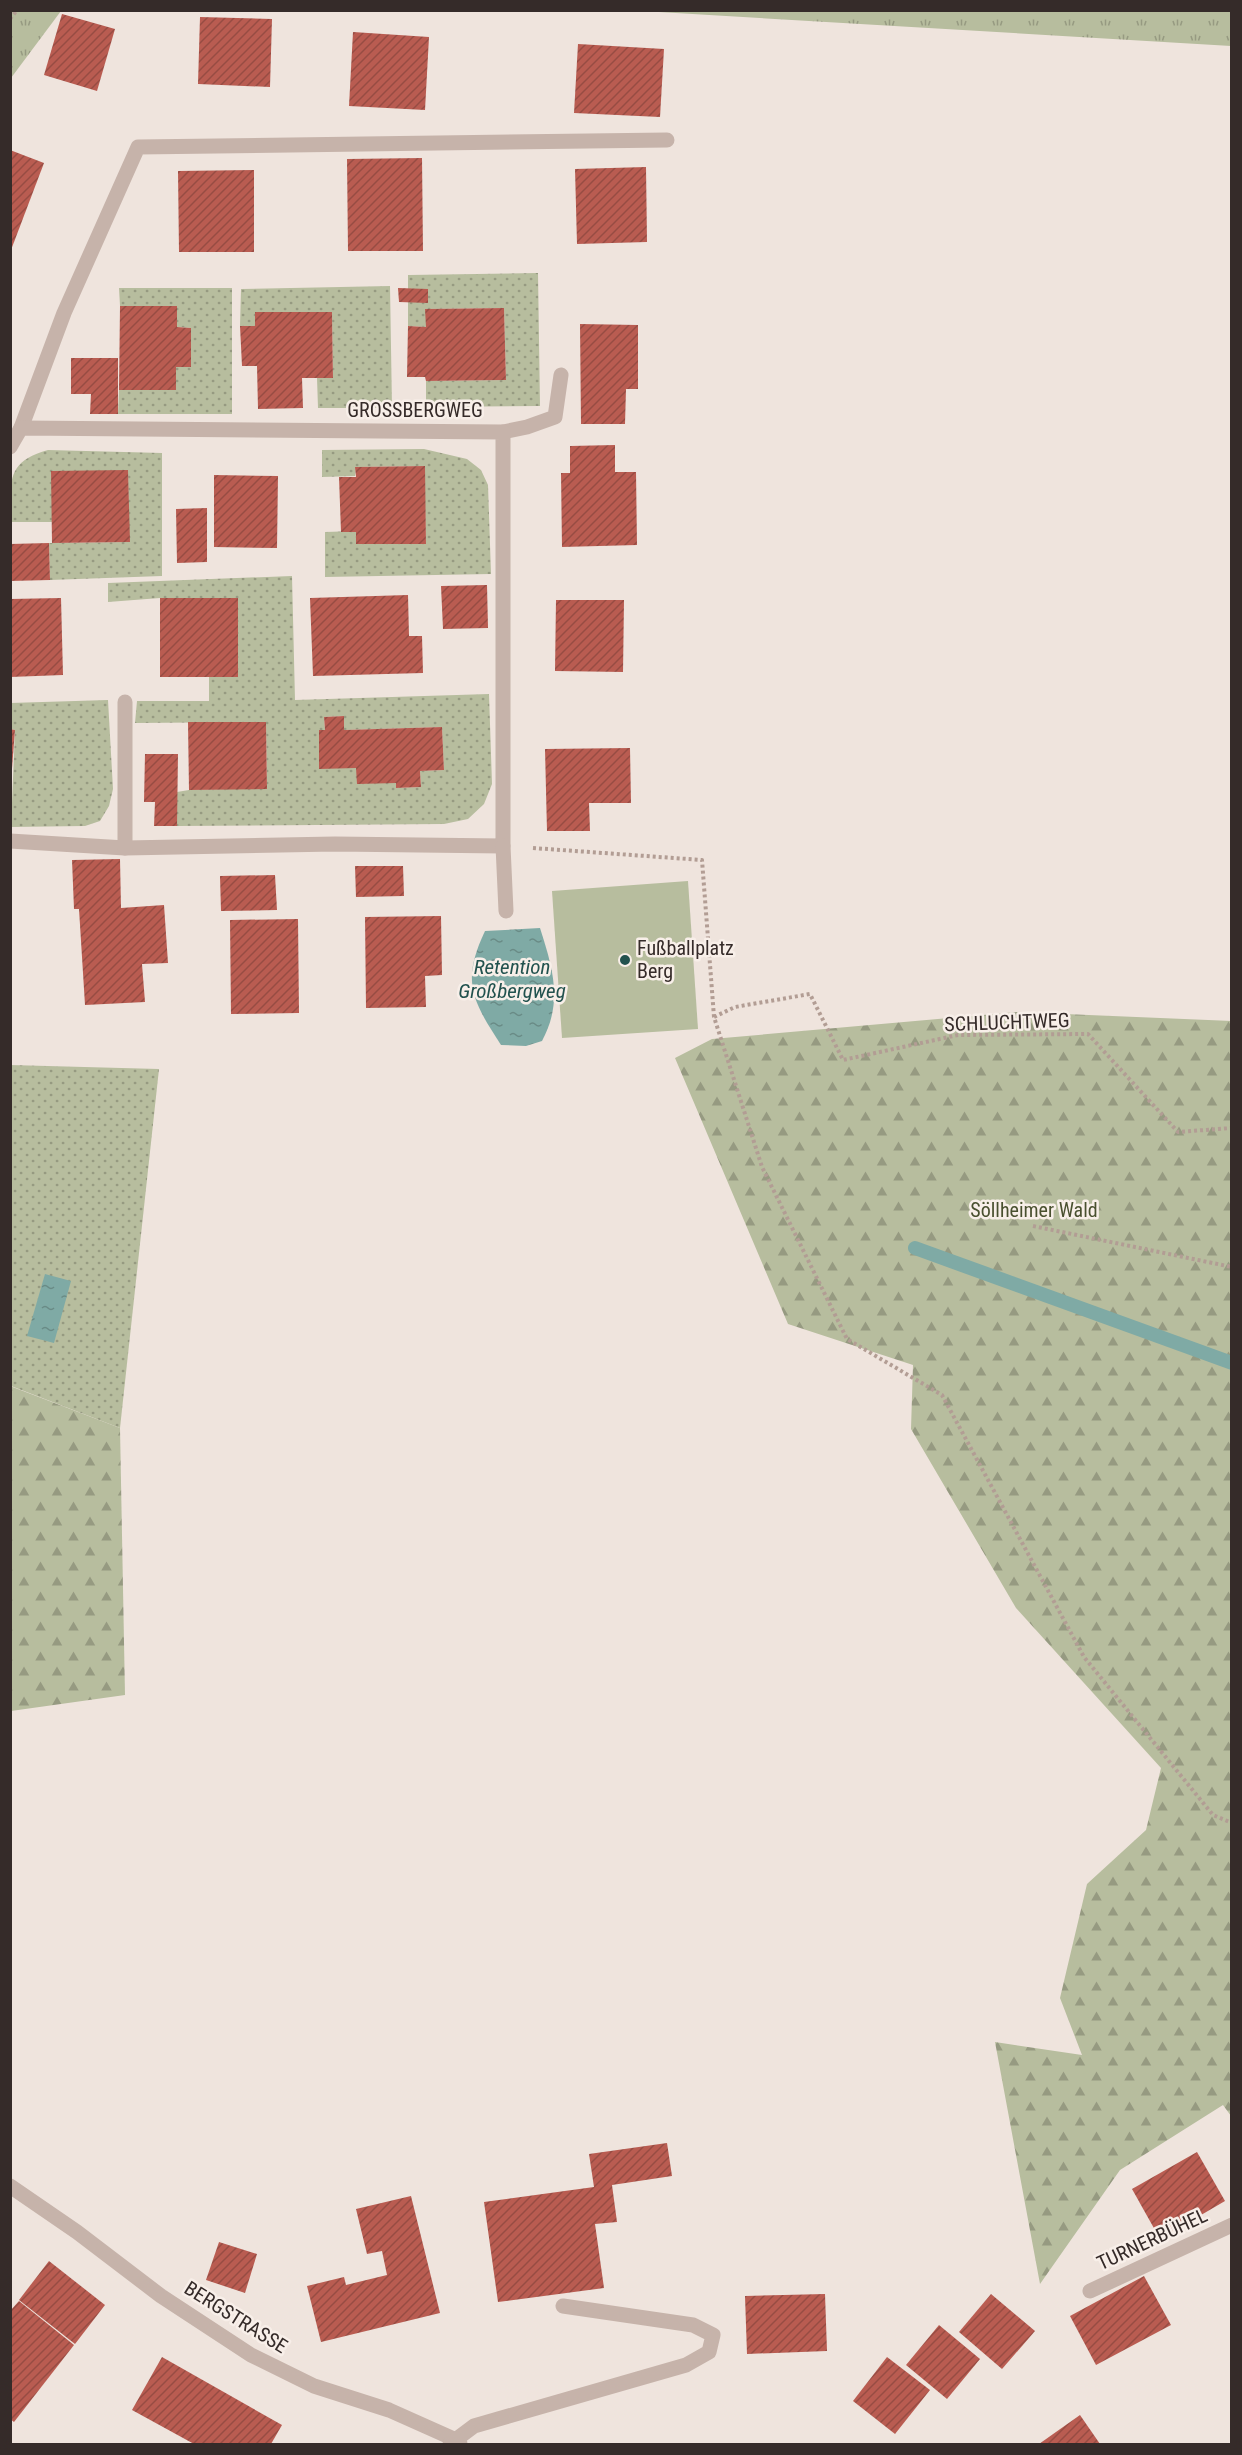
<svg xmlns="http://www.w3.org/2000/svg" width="1242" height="2455" font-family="'Roboto Condensed',sans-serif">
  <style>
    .grass { fill: url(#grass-tufts) }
    .forest { fill: url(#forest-firs) }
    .garden { fill: url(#garden-dots); fill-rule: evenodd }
    .pitch { fill: #b7bd9e }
    .water { fill: url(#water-ripples) }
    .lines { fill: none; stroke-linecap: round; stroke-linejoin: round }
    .stream { stroke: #7faaa5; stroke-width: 14 }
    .building { fill: url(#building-hatch) }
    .path { stroke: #b29d94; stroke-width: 4; stroke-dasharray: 3 3; stroke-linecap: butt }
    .minor { stroke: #c6b3aa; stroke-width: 15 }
    .poi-dot { fill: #22524e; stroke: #f8efe9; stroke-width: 2 }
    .labels { text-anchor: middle; stroke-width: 5; stroke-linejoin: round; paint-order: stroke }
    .street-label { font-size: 20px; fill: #352b29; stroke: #f8efe9 }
    .poi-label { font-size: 20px; fill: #352b29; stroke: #f8efe9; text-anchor: start }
    .park-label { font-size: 20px; fill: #49502f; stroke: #f8efe9 }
    .water-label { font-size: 21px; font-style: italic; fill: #22524e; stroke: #f8efe9 }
  </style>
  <defs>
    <pattern id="grass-tufts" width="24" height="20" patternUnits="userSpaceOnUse" patternTransform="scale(1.5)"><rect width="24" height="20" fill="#b7bd9e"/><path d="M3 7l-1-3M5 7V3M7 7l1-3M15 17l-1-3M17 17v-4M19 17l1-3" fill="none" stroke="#969a81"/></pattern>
    <pattern id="forest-firs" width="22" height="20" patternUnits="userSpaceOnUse" patternTransform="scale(1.5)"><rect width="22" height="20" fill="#b7bd9e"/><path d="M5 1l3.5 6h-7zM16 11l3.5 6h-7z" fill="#969a81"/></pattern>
    <pattern id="garden-dots" width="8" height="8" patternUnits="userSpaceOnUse" patternTransform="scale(1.5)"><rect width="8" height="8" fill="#b7bd9e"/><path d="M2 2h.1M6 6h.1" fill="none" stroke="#969a81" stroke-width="1.8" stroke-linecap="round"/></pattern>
    <pattern id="water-ripples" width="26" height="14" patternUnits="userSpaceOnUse" patternTransform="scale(1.5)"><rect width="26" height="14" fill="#7faaa5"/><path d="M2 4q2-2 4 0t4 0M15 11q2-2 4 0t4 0" fill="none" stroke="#698b86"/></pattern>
    <pattern id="building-hatch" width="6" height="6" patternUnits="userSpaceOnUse" patternTransform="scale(1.5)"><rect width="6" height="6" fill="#b95c51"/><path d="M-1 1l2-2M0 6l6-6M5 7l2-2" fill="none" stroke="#974c43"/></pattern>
  </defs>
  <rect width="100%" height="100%" fill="#efe4dd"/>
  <g class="grass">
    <polygon points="11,10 61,11 11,78 10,11"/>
    <polygon points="642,11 1231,11 1231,46"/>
  </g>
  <g class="forest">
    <polygon points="1017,1012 1232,1021 1231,2116 1223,2105 1120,2170 1040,2284 995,2042 1082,2055 1060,1998 1087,1884 1146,1830 1161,1768 1016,1608 911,1429 913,1365 788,1324 675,1058 712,1039"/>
    <polygon points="10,1386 120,1428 125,1695 11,1711"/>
  </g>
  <g class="garden">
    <polygon points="538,273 540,406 426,407 426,381 506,380 504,308 426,309 426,327 408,326 408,275"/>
    <polygon points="390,286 392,408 318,408 317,378 333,378 332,312 256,312 255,326 240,326 241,289"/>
    <polygon points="119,288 232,288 232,414 118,414 119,390 175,390 176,367 191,366 191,328 177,327 177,306 120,306"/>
    <polygon points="424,449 467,459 481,470 488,485 491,574 325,577 325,532 356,531 356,544 426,544 424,466 356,467 355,476 322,477 322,450"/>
    <path d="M 48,450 L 162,453 L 162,576 L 50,580 L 49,543 L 129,542 L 128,470 L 52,522 L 11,522 C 11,484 4,462 48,450 Z"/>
    <path d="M 292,576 L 295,700 L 489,694 L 492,784 L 484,804 L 468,819 L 444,824 L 177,826 L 177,792 L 189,790 L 267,788 L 266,722 L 135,723 L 137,701 L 209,701 L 209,677 L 238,677 L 237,598 L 160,598 L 108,602 L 108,583 ZM 343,716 L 344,730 L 442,727 L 444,770 L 420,771 L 421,787 L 396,788 L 396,783 L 356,768 L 319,768 L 319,731 L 325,730 L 324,717 Z"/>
    <polygon points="108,700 113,789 109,806 100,821 85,826 11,827 15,730 11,729 10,703"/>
    <polygon points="10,1065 159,1069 120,1428 11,1386"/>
  </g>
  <polygon class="pitch" points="688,881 698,1029 562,1038 552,891"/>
  <g class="water">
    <path d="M 540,928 C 553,969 563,1002 542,1041 L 526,1046 L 501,1045 C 472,1000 461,982 485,931 Z"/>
    <polygon points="45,1274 71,1281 54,1343 27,1336"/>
  </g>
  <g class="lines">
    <polyline class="stream" points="915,1248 1232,1363"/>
  </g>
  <g class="building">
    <polygon points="62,14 115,29 97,91 44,75"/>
    <polygon points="200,17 272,19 270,87 198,84"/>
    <polygon points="353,32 429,37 425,110 349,106"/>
    <polygon points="578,44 664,49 660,117 574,113"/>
    <polygon points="10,150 44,163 11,250 10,250"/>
    <polygon points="422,158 423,251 348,251 347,159"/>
    <polygon points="646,167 647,242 577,244 575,169"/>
    <polygon points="254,170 254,252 179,252 178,171"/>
    <polygon points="398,288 428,289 428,303 399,302"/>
    <polygon points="120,306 177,306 177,327 191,328 191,367 176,367 176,390 119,390"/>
    <polygon points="504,308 506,380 426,381 425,377 407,377 408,326 426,327 425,309"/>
    <polygon points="255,312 332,312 333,378 302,378 303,408 258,409 257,366 242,366 240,326 255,326"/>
    <polygon points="580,324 638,325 638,389 626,389 625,424 581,424"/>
    <polygon points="71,358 118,358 118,414 90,414 91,394 71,394"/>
    <polygon points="615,445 615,472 636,472 637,545 562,547 561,473 570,473 570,446"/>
    <polygon points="425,466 426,544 356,544 356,532 341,532 339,477 356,477 355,467"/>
    <polygon points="128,470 130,542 52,543 51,471"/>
    <polygon points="214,475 278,476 277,548 214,547"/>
    <polygon points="207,508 207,562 177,563 176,509"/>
    <polygon points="49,543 50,580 10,581 10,544"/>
    <polygon points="487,585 488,628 443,629 441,586"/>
    <polygon points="408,595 409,636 422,636 423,673 313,676 310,598"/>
    <polygon points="61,598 63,675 10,677 10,599"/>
    <rect x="160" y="598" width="78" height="79"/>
    <polygon points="556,600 624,600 623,672 555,671"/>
    <polygon points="344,716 344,730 442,727 444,770 420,771 421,787 396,788 396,783 357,784 356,768 319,769 319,730 325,730 324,717"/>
    <polygon points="188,722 266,722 267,789 189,790"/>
    <polygon points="10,729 15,730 12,769 10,769"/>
    <polygon points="630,748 631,803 589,803 590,831 547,831 545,749"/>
    <polygon points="145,754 178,754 177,826 154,826 155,802 144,802"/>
    <polygon points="120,859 121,908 164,905 168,963 142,964 145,1002 85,1005 79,909 74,909 72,860"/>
    <polygon points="355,866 403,866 404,896 356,897"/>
    <polygon points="275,875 277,910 221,911 220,876"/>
    <polygon points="441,916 442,975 425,976 426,1007 366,1008 365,917"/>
    <polygon points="298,919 299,1013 231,1014 230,920"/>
    <polygon points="667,2143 672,2176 612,2185 617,2222 595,2224 604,2288 498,2302 484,2202 594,2187 589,2154"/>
    <polygon points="1197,2152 1225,2201 1160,2239 1132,2189"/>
    <polygon points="411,2196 440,2313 321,2342 307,2286 344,2277 346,2285 387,2275 382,2251 367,2254 356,2209"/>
    <polygon points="219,2242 257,2254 245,2293 206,2280"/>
    <polygon points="49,2261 105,2305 75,2344 19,2300"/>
    <polygon points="1144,2276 1171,2325 1096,2365 1070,2316"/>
    <polygon points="825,2294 827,2351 747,2354 745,2296"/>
    <polygon points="991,2294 1035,2331 1002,2369 959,2332"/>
    <polygon points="19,2301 74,2345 14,2422 10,2419 10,2311"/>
    <polygon points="939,2325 980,2359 947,2399 906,2365"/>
    <polygon points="162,2357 282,2425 271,2444 194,2444 132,2410"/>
    <polygon points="887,2357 930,2390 895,2434 853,2401"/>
    <polygon points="1080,2415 1100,2444 1039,2444"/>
  </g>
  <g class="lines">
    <g class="path">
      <polyline points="10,19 17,10"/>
      <polyline points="533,848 702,860 714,1017 762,1167 847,1339 942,1395 1084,1657 1213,1815 1232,1823"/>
      <polyline points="714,1017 735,1007 810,994 843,1060 958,1035 1088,1034 1178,1132 1232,1128"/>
      <polyline points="1033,1226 1232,1267"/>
    </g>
    <g class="minor">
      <polyline points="21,428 64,313 138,147 667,140"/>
      <polyline points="503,432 527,427 555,417 561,375"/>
      <polyline points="10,447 21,428 503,432 503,846 335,844 125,848 10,841"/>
      <polyline points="125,702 125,848"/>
      <polyline points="503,846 506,911"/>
      <polyline points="10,2186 77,2232 161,2296 251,2355 314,2386 389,2410 454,2439 460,2444"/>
      <polyline points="1090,2291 1232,2225"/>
      <polyline points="450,2444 474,2426 686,2365 709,2352 713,2335 693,2325 563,2306"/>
    </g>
  </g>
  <circle class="poi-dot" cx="625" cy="960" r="6"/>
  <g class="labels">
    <g class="street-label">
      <text x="415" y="417">GROSSBERGWEG</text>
      <text transform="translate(1007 1022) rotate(-2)" y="7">SCHLUCHTWEG</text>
      <text transform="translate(1152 2239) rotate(-25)" y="7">TURNERBÜHEL</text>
      <text transform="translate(236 2317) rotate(32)" y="7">BERGSTRASSE</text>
    </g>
    <g class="poi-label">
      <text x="637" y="955">Fußballplatz<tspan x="637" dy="23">Berg</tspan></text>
    </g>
    <g class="park-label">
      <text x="1034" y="1217">Söllheimer Wald</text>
    </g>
    <g class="water-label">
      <text x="512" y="974">Retention<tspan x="512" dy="24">Großbergweg</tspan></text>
    </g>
  </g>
  <rect width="1242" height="2455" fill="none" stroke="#352b29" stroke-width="24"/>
</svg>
